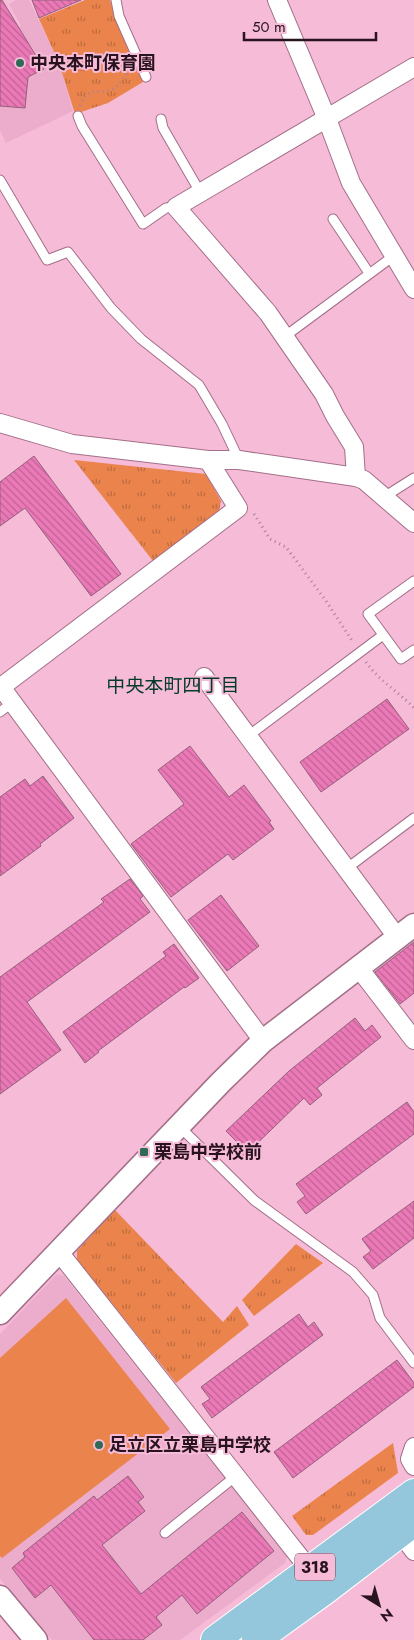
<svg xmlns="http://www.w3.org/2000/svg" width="414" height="1640" font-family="Jost,'Noto Sans JP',sans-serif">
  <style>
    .built { fill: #ecaccb }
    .park { fill: url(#park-tufts) }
    .pitch { fill: #eb844c }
    .building { fill: url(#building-back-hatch); stroke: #94617b }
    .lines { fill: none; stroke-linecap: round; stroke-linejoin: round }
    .service-casing { stroke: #a36f89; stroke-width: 11 }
    .minor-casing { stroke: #a36f89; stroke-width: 20 }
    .tertiary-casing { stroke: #a36f89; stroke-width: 25 }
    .primary-casing { stroke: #fff; stroke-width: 30 }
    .path { stroke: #ab7f95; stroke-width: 3; stroke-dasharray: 1 4; stroke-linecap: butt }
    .service { stroke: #fff; stroke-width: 9 }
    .minor { stroke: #fff; stroke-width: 18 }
    .tertiary { stroke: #fff; stroke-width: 22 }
    .primary { stroke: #95c7dc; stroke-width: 28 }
    .poi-dot { fill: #2e6a55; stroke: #f5bbd7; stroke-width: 2 }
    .labels { text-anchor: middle; stroke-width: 4; stroke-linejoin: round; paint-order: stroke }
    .shield { fill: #f5bbd7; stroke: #664556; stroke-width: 1 }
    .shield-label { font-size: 16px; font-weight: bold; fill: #28131e }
    .poi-label { font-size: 18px; font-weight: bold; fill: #28131e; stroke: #f5bbd7; text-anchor: start }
    .neighbourhood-label { font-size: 19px; fill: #043a2a; stroke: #f5bbd7 }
  </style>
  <defs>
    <pattern id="park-tufts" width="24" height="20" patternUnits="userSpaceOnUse" patternTransform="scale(1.25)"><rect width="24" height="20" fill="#eb844c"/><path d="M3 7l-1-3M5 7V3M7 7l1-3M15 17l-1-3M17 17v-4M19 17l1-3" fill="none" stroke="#be6b3f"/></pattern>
    <pattern id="building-back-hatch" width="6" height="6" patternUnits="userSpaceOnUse" patternTransform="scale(1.25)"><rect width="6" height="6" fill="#ec79b7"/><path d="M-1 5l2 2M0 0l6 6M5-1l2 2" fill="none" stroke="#bf6294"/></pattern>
  </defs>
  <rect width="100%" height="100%" fill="#f5bbd7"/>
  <g class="built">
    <polygon points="16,0 29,0 59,63 73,111 6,143 0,130 0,38 21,26 9,4"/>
    <polygon points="57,1274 64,1276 287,1556 285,1563 180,1640 52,1640 0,1579 0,1334"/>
  </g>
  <g class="park">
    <polygon points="85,0 110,0 115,17 143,82 108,103 75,114 59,63 39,19"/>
    <polygon points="74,460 206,474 221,501 219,511 153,561"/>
    <polygon points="115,1210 223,1322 237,1306 249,1325 176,1383 77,1260 77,1251"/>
    <polygon points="296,1244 323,1263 254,1316 242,1300"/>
    <polygon points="393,1443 398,1473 313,1535 306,1535 292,1516"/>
  </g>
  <polygon class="pitch" points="66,1298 170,1429 2,1558 0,1556 0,1358"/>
  <g class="building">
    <polygon points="0,0 2,0 44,69 28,77 25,108 0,106"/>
    <polygon points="32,0 81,0 39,18"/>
    <polygon points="34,456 121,574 91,596 25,508 0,526 0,482"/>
    <polygon points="387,699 409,729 321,792 300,762"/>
    <polygon points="190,746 229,797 244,785 271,821 269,822 274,829 233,860 228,854 171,897 131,844 184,804 158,770"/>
    <polygon points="43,776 74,818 40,844 41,846 0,876 0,797 25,779 30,786"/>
    <polygon points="130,879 143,896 140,899 150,912 27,1002 61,1050 0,1094 0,977 104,902 101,899"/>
    <polygon points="221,895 259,946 227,971 188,920"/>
    <polygon points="414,942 414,993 400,1004 375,972"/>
    <polygon points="174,944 199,978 185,988 184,987 98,1051 99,1052 85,1063 63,1032 166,956 163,952"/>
    <polygon points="355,1018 365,1031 372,1025 381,1037 317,1088 322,1095 310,1105 304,1098 240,1160 229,1149 237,1142 226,1131 289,1071"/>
    <polygon points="407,1102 414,1112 414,1134 306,1214 297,1202 305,1196 296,1184"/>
    <polygon points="414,1201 414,1238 373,1269 363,1257 371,1251 362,1239"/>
    <polygon points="299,1314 308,1327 314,1322 323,1335 212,1418 202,1404 210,1399 201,1387"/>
    <polygon points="397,1360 414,1383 414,1387 293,1478 274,1452"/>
    <polygon points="128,1476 144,1497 138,1502 145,1511 102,1545 141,1594 242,1512 274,1551 197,1614 182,1595 156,1617 162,1625 143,1640 94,1640 51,1585 35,1598 12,1568 25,1557 23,1553 94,1496 97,1500"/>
  </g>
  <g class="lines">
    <defs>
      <g id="service">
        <polyline points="116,0 119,16 146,77"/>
        <polyline points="78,116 82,126 143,224 166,208 176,207"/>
        <polyline points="161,119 163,128 200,192"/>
        <polyline points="0,180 47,260 68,252 111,308 141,339 199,385 222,424 239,460"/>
        <polyline points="333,219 369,273"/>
        <polyline points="284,337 395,255"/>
        <polyline points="384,497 414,478"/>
        <polyline points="414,581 368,614 401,659 414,650"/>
        <polyline points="0,712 13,702"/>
        <polyline points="248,736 383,635"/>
        <polyline points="346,869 414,818"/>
        <polyline points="179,1126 255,1201 353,1272 373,1295 380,1318 414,1363"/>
        <polyline points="165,1533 236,1476"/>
      </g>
      <g id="minor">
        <polyline points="277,0 327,119 351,183 414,289"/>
        <polyline points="0,423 72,444 208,460 239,460 356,477 364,480 414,523"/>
        <polyline points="208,460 238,508 1,687 263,1041"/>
        <polyline points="356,477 354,447 335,416 324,394 268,313 176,207 414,67"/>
        <polyline points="204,677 397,937"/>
        <polyline points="358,967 414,1040"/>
        <polyline points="59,1252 310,1570"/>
        <polyline points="414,1447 410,1459 414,1466"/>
        <polyline points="400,1532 414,1551"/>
      </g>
      <g id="tertiary">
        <polyline points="0,1313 221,1082 263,1041 414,925"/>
        <polyline points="0,1597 36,1640"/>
      </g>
      <g id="primary">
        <polyline points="215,1640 414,1493"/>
        <polyline points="256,1640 324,1591 414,1522"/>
      </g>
    </defs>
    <use href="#service" class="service-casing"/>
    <use href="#minor" class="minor-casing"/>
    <use href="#tertiary" class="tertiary-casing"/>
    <use href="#primary" class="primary-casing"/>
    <g class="path">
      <path d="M 80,106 C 88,84 98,96 113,89 C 120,85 124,76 130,71"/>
      <polyline points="254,514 270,539 286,547 326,601 353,642"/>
      <path d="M 366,662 C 379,681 399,692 414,708"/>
    </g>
    <use href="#service" class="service"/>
    <use href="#minor" class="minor"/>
    <use href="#tertiary" class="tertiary"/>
    <use href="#primary" class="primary"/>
  </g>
  <g class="poi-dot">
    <circle cx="20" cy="63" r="5"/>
    <rect x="139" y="1147" width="10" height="10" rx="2.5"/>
    <circle cx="99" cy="1445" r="5"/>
  </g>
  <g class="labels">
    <rect class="shield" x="295" y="1553.5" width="40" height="27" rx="4"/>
    <g class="shield-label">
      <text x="315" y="1573">318</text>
    </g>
    <g class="poi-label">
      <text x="30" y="69">中央本町保育園</text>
      <text x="154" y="1158">栗島中学校前</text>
      <text x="109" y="1451">足立区立栗島中学校</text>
    </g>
    <g class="neighbourhood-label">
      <text x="173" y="692">中央本町四丁目</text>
    </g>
  </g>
  <g transform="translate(379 1605) rotate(143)" stroke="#f5bbd7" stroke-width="4" paint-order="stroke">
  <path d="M0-4L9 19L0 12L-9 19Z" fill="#28131e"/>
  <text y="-8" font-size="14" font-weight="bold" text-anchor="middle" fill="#28131e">N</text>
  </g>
  <path d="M244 32v8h132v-8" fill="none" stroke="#28131e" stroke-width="2.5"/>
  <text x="252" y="32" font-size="15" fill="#28131e" stroke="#f5bbd7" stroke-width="4" paint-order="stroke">50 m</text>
</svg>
